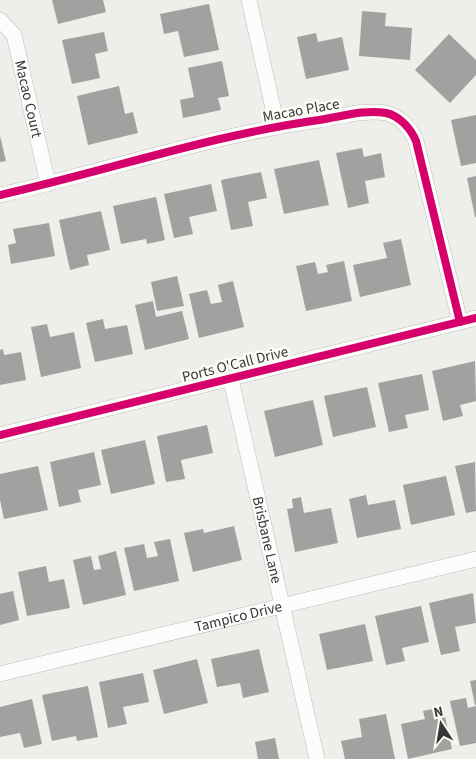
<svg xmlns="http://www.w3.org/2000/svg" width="476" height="759" font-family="'Source Sans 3',sans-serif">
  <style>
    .building { fill: #a2a1a0 }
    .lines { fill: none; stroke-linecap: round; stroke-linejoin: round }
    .minor-casing { stroke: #bcbcba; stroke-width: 16 }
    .minor { stroke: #fcfcfc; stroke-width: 15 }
    .cycleway-casing { stroke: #fcfdf7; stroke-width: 11 }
    .cycleway { stroke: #d6006c; stroke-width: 8 }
    .labels { text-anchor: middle; stroke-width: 5; stroke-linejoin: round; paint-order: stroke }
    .street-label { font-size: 15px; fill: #373836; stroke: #fcfdf7 }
  </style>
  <rect width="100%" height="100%" fill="#eeeeeb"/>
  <g class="building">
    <polygon points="52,0 103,0 106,12 58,24"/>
    <polygon points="209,4 219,50 184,57 178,31 164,34 160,14"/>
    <polygon points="362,11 386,13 385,26 412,28 410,60 359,56"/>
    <polygon points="104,32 108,51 95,54 100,78 72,84 62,40"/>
    <polygon points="316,33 318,42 342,37 349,70 306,79 297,37"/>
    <polygon points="449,34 476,60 476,75 450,103 415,70"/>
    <polygon points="222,61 229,96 218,98 221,110 183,118 180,100 194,97 188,68"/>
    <polygon points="119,86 125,114 133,112 138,133 88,145 77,96"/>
    <polygon points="476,115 476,163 461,166 451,120"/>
    <polygon points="0,136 6,161 0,162"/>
    <polygon points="362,148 364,157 381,153 385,177 365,181 369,203 348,208 336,153"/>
    <polygon points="319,160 329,205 284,214 274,169"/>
    <polygon points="261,172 267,198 248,202 253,226 231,230 221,180"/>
    <polygon points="476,176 476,217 475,217 467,178"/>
    <polygon points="211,184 217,211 189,217 193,234 174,238 164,194"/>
    <polygon points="156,197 165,240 147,244 146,239 121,244 113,206"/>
    <polygon points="101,211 110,250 87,255 89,265 70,270 59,220"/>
    <polygon points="49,223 55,256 11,264 8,245 16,243 13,229"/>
    <polygon points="401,239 411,285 360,297 353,265 387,258 383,243"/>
    <polygon points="344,261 352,301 306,311 296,266 315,262 318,274 328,272 326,265"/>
    <polygon points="177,276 184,306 157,311 151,282"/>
    <polygon points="233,281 244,327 199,338 189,294 207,290 211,304 222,302 218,285"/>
    <polygon points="153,301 156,317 182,311 189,339 145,350 135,305"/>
    <polygon points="103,319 105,329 127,325 133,354 95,362 86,323"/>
    <polygon points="47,324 50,337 74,332 81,368 41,377 31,327"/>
    <polygon points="3,349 4,355 21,352 26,380 0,385 0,350"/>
    <polygon points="475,361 476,401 460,405 463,416 443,421 432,371"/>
    <polygon points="422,374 429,410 405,415 408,428 389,432 378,383"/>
    <polygon points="367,387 376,427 333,437 324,396"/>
    <polygon points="313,400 323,445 275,457 264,411"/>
    <polygon points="207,425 213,453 181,460 185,479 166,482 157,436"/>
    <polygon points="145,440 155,484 111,494 101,450"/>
    <polygon points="94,452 101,485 78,490 81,502 59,507 50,462"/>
    <polygon points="475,462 476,511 466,513 455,466"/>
    <polygon points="38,466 48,510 4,519 0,500 0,474"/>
    <polygon points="446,476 455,515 411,525 403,485"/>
    <polygon points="366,495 368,505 395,500 401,529 357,538 349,499"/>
    <polygon points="301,497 304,513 331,508 338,543 295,552 287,509 293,508 292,499"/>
    <polygon points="234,526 242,560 193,572 184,533 203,529 204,533"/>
    <polygon points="170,539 179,581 134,591 124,548 144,544 147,558 158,556 154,542"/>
    <polygon points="116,551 126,595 83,605 73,560 91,556 94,570 101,569 98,556"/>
    <polygon points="46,566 49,582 64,579 70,608 27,616 18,572"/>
    <polygon points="13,591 19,620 0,625 0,594"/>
    <polygon points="473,593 476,623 455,627 460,651 441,655 429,603"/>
    <polygon points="421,606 429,642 402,648 405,661 386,665 375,616"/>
    <polygon points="365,624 373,661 327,670 319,634"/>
    <polygon points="259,649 269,692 243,698 240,683 217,687 211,659"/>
    <polygon points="197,659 208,703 164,714 153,670"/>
    <polygon points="143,673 149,702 123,707 127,724 108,728 99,682"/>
    <polygon points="476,680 476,705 475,705 470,681"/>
    <polygon points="88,686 98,737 77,741 76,736 52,741 42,695"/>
    <polygon points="466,698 468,708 476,706 476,743 460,746 450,701"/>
    <polygon points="32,699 42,744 24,748 20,733 0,737 0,707"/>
    <polygon points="443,707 452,749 408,759 401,724 425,719 423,711"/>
    <polygon points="386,714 395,759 345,759 341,741 362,737 359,719"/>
    <polygon points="275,738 279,759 258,759 255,742"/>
  </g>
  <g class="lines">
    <defs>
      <g id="minor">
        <polyline points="249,0 277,126"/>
        <path id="s1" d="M 0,20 L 14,35 L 48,184"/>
        <path d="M 0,195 C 106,171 212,135 319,120 C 340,117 365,109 386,113 C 400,116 411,129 416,141 L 460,322"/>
        <path id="s2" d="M 231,380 L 317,759"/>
        <polyline points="0,435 476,318"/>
        <path id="s3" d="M 0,674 L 476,559"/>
      </g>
    </defs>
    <use href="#minor" class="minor-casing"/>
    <use href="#minor" class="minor"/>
    <defs>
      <g id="cycleway">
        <path d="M 0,195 C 106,171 212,135 319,120 C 340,117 365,109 386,113 C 400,116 411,129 416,141 L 460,322"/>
        <polyline points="0,435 476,318"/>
      </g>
    </defs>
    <use href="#cycleway" class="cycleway-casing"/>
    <use href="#cycleway" class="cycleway"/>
  </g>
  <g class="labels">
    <g class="street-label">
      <text dy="5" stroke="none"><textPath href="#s1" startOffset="86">Macao Court</textPath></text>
      <text transform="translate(301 110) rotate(-10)" y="5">Macao Place</text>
      <text transform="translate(235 364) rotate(-14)" y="5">Ports O'Call Drive</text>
      <text dy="5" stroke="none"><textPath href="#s2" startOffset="164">Brisbane Lane</textPath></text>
      <text dy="5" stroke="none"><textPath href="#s3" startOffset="245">Tampico Drive</textPath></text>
    </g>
  </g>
  <g transform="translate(441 724) rotate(348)" stroke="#fcfdf7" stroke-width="4" paint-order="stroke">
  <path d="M0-4L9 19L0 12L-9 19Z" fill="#373836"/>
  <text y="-8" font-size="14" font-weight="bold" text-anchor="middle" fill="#373836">N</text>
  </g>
</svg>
